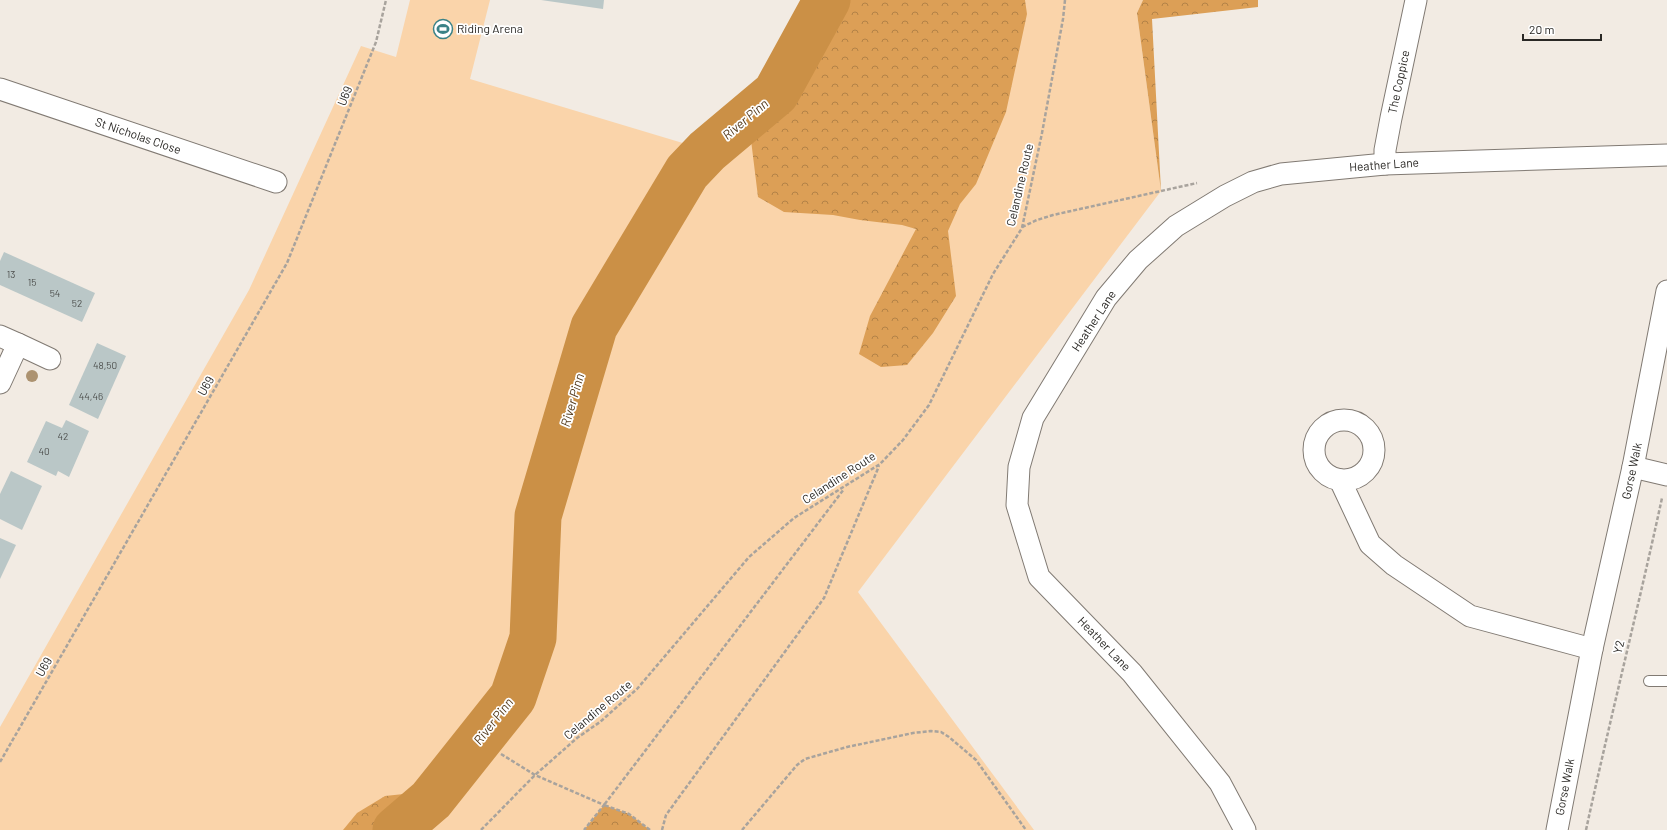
<svg xmlns="http://www.w3.org/2000/svg" width="1667" height="830" font-family="Barlow,sans-serif">
  <style>
    .green { fill: #fad4aa }
    .forest { fill: url(#forest-crowns) }
    .lines { fill: none; stroke-linecap: round; stroke-linejoin: round }
    .river { stroke: #cb9046; stroke-width: 47 }
    .building { fill: #bac7c7 }
    .service-casing { stroke: #817a73; stroke-width: 12 }
    .minor-casing { stroke: #817a73; stroke-width: 23 }
    .path { stroke: #a8a39d; stroke-width: 2.5; stroke-dasharray: 4 2; stroke-linecap: butt }
    .service { stroke: #fff; stroke-width: 10 }
    .minor { stroke: #fff; stroke-width: 21 }
    .tree { fill: #ac9270 }
    .labels { text-anchor: middle; stroke-width: 3.5; stroke-linejoin: round; paint-order: stroke }
    .number-label { font-size: 10px; fill: #4e504e }
    .poi-label { font-size: 12px; fill: #2a2825; stroke: #fff; text-anchor: start }
    .street-label { font-size: 12px; fill: #2a2825; stroke: #fff }
    .water-label { font-size: 13px; font-style: italic; fill: #53391a; stroke: #fff }
  </style>
  <defs>
    <pattern id="forest-crowns" width="20" height="18" patternUnits="userSpaceOnUse"><rect width="20" height="18" fill="#dc9f56"/><path d="M2 6a3 3 0 1 1 6 0M12 15a3 3 0 1 1 6 0" fill="none" stroke="#b38247"/></pattern>
  </defs>
  <rect width="100%" height="100%" fill="#f2ebe3"/>
  <polygon class="green" points="410,0 490,0 470,79 706,150 756,99 770,86 819,0 1143,0 1137,13 1161,191 858,592 1034,830 0,830 0,727 249,290 361,46 396,57"/>
  <g class="forest">
    <polygon points="819,0 1025,0 1027,14 1006,112 976,184 960,204 948,231 956,296 933,333 907,365 881,367 859,354 870,316 916,229 902,225 860,220 833,215 784,212 758,197 751,140 756,99 770,86"/>
    <polygon points="1143,0 1258,0 1258,7 1152,19 1161,191 1137,13"/>
    <polygon points="413,793 411,802 379,830 343,830 357,813 385,796"/>
    <polygon points="604,805 629,814 650,830 584,830"/>
  </g>
  <g class="lines">
    <polyline class="river" points="396,830 431,800 513,697 533,638 538,516 594,327 687,172 707,151 776,93 827,0"/>
  </g>
  <g class="building">
    <polygon points="541,0 604,0 603,9"/>
    <polygon points="4,252 95,293 82,322 0,285 0,261"/>
    <polygon points="97,343 126,356 98,419 69,405"/>
    <polygon points="66,420 89,431 69,477 58,471 56,476 27,462 46,421 62,428"/>
    <polygon points="11,471 42,486 22,530 0,519 0,494"/>
    <polygon points="0,538 16,545 0,579"/>
  </g>
  <g class="lines">
    <defs>
      <polyline id="service" points="1649,681 1667,681"/>
      <g id="minor">
        <polyline points="0,89 276,182"/>
        <polyline points="1385,164 1385,150 1391,118 1416,0"/>
        <polyline points="0,336 18,344 0,383"/>
        <polyline points="18,344 50,359"/>
        <circle cx="1344" cy="450" r="30"/>
        <polyline points="1633,467 1667,475"/>
        <polyline points="1340,480 1370,544 1394,565 1470,616 1592,649"/>
        <polyline points="1245,830 1220,783 1132,673 1039,577 1017,505 1019,467 1033,418 1106,298 1138,260 1176,226 1225,196 1253,182 1281,174 1385,164 1667,155"/>
        <polyline points="1557,830 1592,649 1633,467 1667,291"/>
      </g>
    </defs>
    <use href="#service" class="service-casing"/>
    <use href="#minor" class="minor-casing"/>
    <g class="path">
      <polyline points="1022,227 1037,220 1053,215 1197,183"/>
      <polyline points="501,754 535,775 604,805 584,830"/>
      <polyline points="0,762 287,263 376,42 386,0"/>
      <polyline points="481,830 535,775 577,738 600,722 637,689 749,557 794,518 880,464 903,440 929,405 993,274 1022,228 1042,133 1063,19 1065,0"/>
      <polyline points="650,830 629,814 604,805 844,489"/>
      <polyline points="662,830 666,815 824,598 879,466"/>
      <polyline points="742,830 797,765 805,759 847,747 913,733 931,731 941,732 949,737 976,760 1026,830"/>
      <path d="M 1586,830 C 1610,719 1638,609 1662,498"/>
    </g>
    <use href="#service" class="service"/>
    <use href="#minor" class="minor"/>
  </g>
  <circle class="tree" cx="32" cy="376" r="6"/>
  <defs>
    <symbol id="stadium-ring" viewBox="-11 -11 22 22"><circle r="9.5" fill="#fff" stroke="#3a8287" stroke-width="1.5"/><path d="M0-5a6.5 5 0 1 0 0 10a6.5 5 0 1 0 0-10ZM-3.5-1.8h7v3.6h-7Z" fill="#3a8287"/></symbol>
  </defs>
  <g fill-rule="evenodd">
    <use href="#stadium-ring" x="432" y="18" width="22" height="22"/>
  </g>
  <g class="labels">
    <g class="number-label">
      <text x="11" y="278">13</text>
      <text x="32" y="286">15</text>
      <text x="55" y="297">54</text>
      <text x="77" y="307">52</text>
      <text x="105" y="369">48,50</text>
      <text x="91" y="400">44,46</text>
      <text x="63" y="440">42</text>
      <text x="44" y="455">40</text>
    </g>
    <g class="poi-label">
      <text x="457" y="33">Riding Arena</text>
    </g>
    <g class="street-label">
      <text transform="translate(1399 82) rotate(-78)" y="4">The Coppice</text>
      <text transform="translate(345 96) rotate(-68)" y="4">U69</text>
      <text transform="translate(138 136) rotate(19)" y="4">St Nicholas Close</text>
      <text transform="translate(1384 165) rotate(-4)" y="4">Heather Lane</text>
      <text transform="translate(1020 185) rotate(-77)" y="4">Celandine Route</text>
      <text transform="translate(1094 321) rotate(-57)" y="4">Heather Lane</text>
      <text transform="translate(206 386) rotate(-60)" y="4">U69</text>
      <text transform="translate(1632 471) rotate(-78)" y="4">Gorse Walk</text>
      <text transform="translate(839 478) rotate(-33)" y="4">Celandine Route</text>
      <text transform="translate(1104 644) rotate(46)" y="4">Heather Lane</text>
      <text transform="translate(1619 647) rotate(-76)" y="4">Y2</text>
      <text transform="translate(44 667) rotate(-60)" y="4">U69</text>
      <text transform="translate(598 710) rotate(-40)" y="4">Celandine Route</text>
      <text transform="translate(1565 787) rotate(-79)" y="4">Gorse Walk</text>
    </g>
    <g class="water-label">
      <text transform="translate(745 119) rotate(-40)" y="5">River Pinn</text>
      <text transform="translate(572 400) rotate(-74)" y="5">River Pinn</text>
      <text transform="translate(493 721) rotate(-52)" y="5">River Pinn</text>
    </g>
  </g>
  <path d="M1523 34v6h78v-6" fill="none" stroke="#2a2825" stroke-width="2"/>
  <text x="1529" y="34" font-size="12" fill="#2a2825" stroke="#ffffff" stroke-width="3" paint-order="stroke">20 m</text>
</svg>
